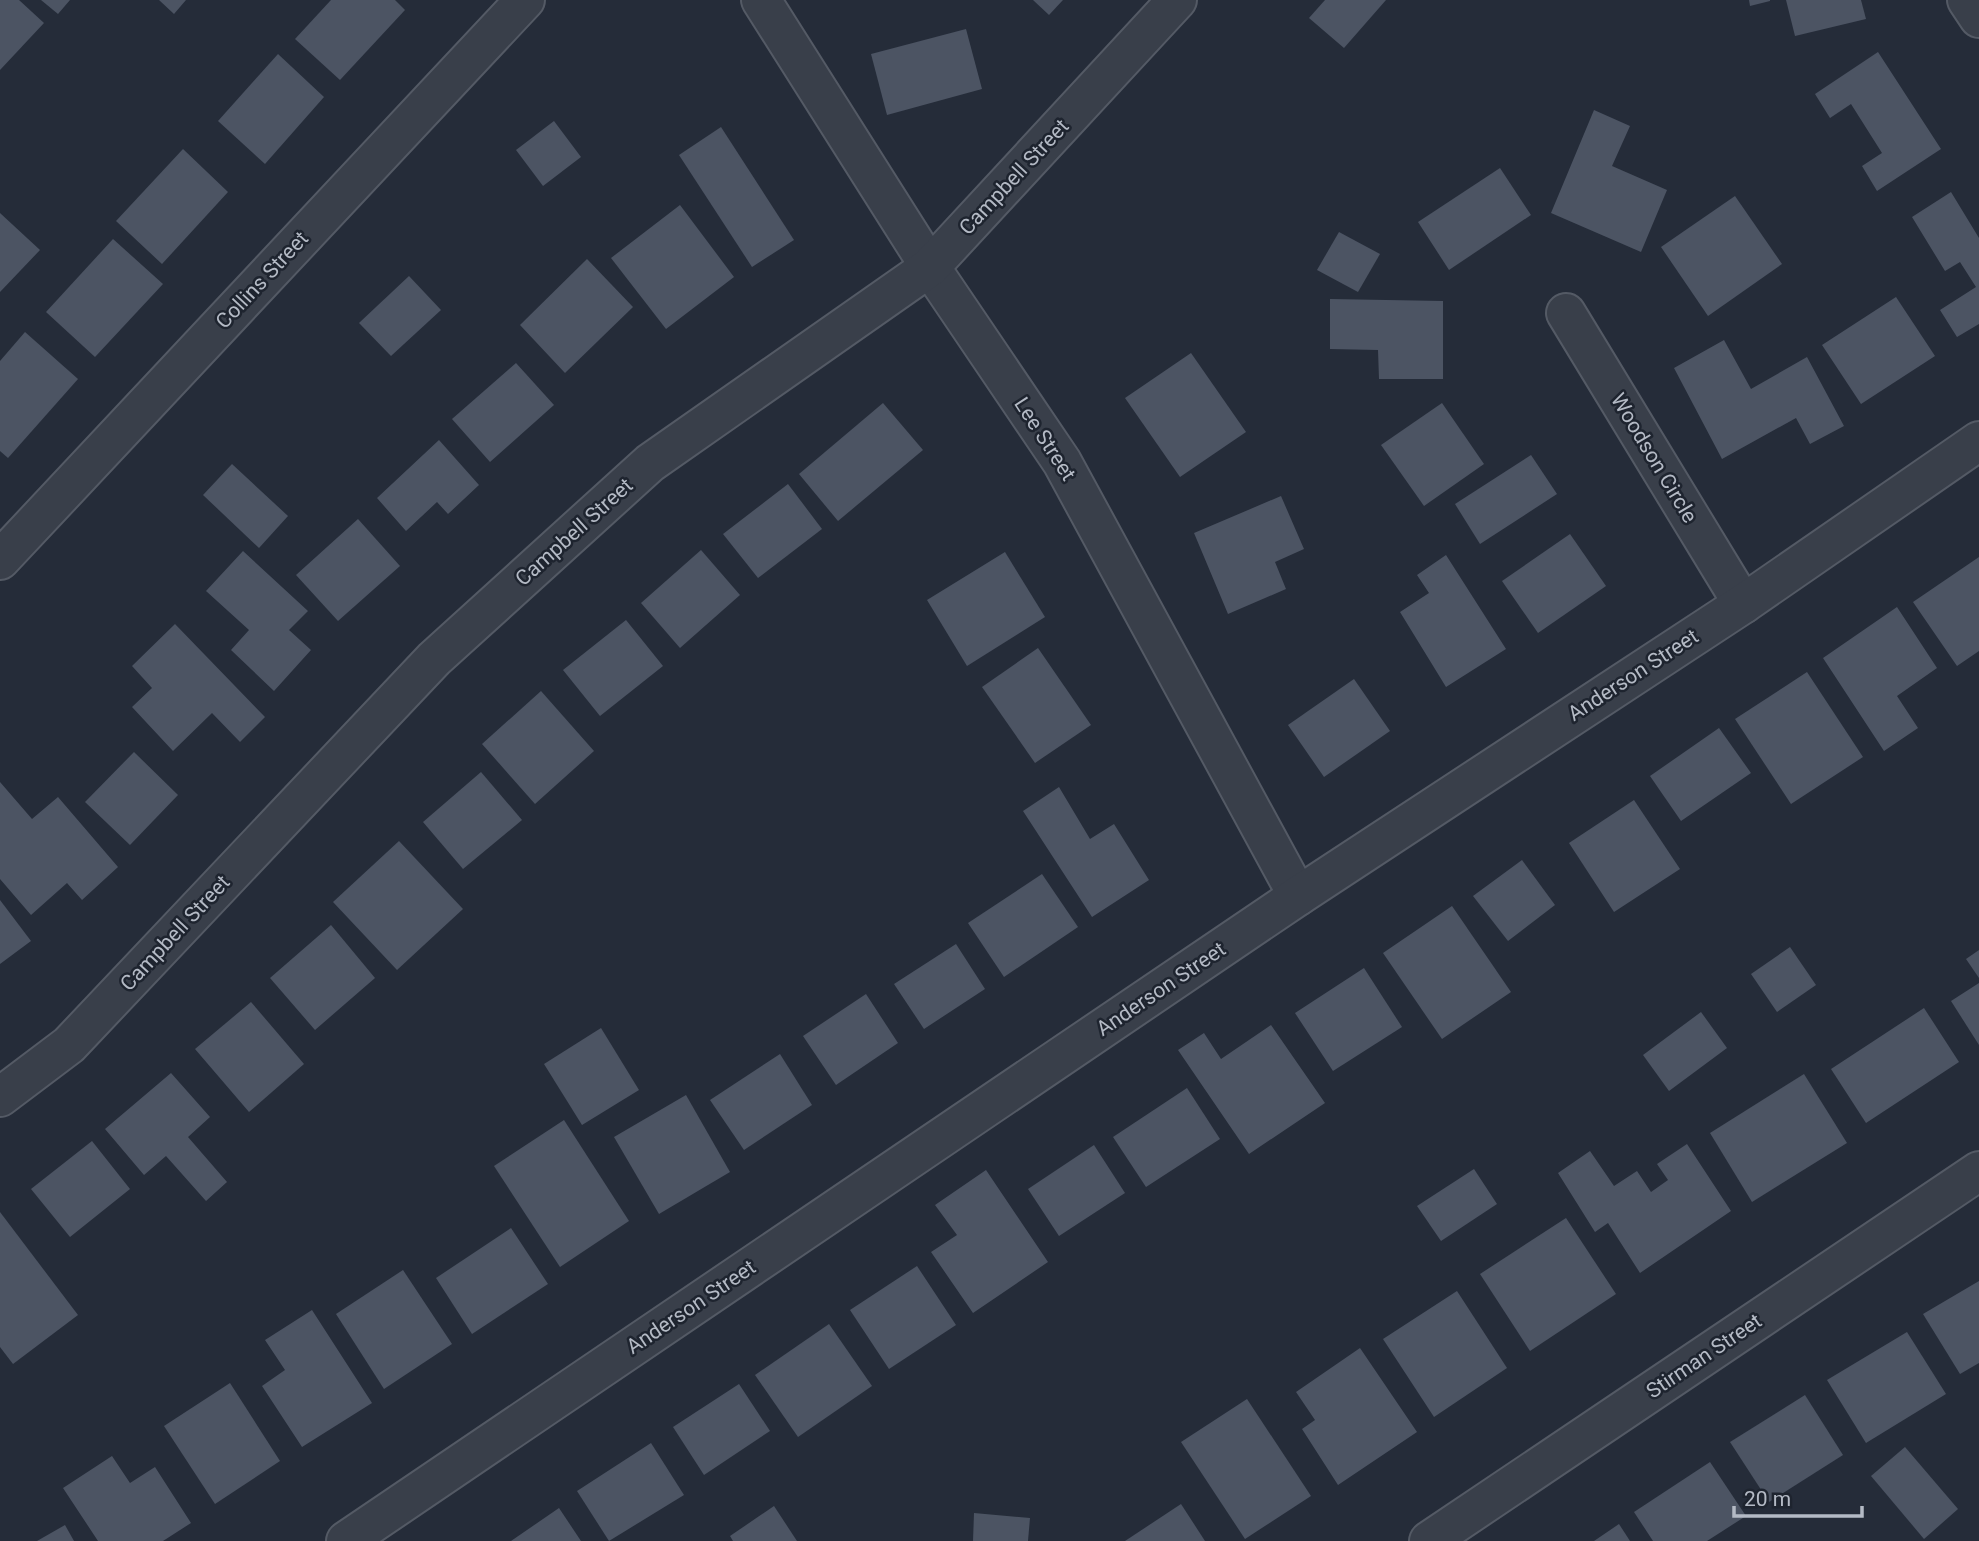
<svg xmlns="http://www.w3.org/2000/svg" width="1979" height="1541" font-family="Roboto,sans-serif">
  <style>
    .building { fill: #4c5463 }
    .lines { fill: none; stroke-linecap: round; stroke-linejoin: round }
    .minor-casing { stroke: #545a65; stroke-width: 42 }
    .minor { stroke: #393f4a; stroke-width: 38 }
    .labels { text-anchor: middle; stroke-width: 5; stroke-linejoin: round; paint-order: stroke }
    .street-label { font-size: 21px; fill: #b4bac5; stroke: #1e242f }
  </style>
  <rect width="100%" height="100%" fill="#252c39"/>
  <g class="building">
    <polygon points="0,0 19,0 44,23 0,70"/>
    <polygon points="41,0 70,0 58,14"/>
    <polygon points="159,0 186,0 174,14"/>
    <polygon points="331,0 395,0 405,10 340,80 295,39"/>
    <polygon points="1033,0 1063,0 1049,15"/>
    <polygon points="1325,0 1386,0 1344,48 1309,18"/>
    <polygon points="1749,0 1770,0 1770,1 1750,6"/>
    <polygon points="1786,0 1861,0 1866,19 1795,36"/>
    <polygon points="966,29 982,89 887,115 871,54"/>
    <polygon points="1878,52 1941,149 1877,191 1862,166 1882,153 1851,104 1830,118 1815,94"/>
    <polygon points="278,54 324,97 265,164 218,121"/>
    <polygon points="1594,110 1630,126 1612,166 1667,190 1641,252 1551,213"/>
    <polygon points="554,121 581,157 543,186 516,150"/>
    <polygon points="721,127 794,240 752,267 679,155"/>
    <polygon points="183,149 228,192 162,264 116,221"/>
    <polygon points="1500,168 1531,215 1449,270 1418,222"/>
    <polygon points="1951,192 1979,238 1979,324 1957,337 1940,310 1976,287 1960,262 1945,271 1912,217"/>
    <polygon points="1735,196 1782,264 1708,316 1661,247"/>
    <polygon points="680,205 734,277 666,329 611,258"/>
    <polygon points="0,213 40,250 0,292"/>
    <polygon points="1339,232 1380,254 1358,292 1317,270"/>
    <polygon points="113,239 163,284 95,357 46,312"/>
    <polygon points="587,259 633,307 565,373 520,325"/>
    <polygon points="409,276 441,310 391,356 359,323"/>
    <polygon points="1896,297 1935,356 1861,404 1822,345"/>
    <polygon points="1330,299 1443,301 1443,379 1379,379 1378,350 1330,349"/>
    <polygon points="25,332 78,379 8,458 0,451 0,361"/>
    <polygon points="1724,340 1751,389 1807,357 1844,426 1810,444 1796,418 1722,459 1674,368"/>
    <polygon points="1191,353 1246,432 1180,477 1125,398"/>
    <polygon points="516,363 554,405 490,462 452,419"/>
    <polygon points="883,403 923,450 838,521 799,474"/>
    <polygon points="1442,403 1484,464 1424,506 1381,445"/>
    <polygon points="439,440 479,485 448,514 437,502 406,531 377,498"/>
    <polygon points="1531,455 1557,494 1480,544 1455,504"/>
    <polygon points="232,464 288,516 259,548 203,495"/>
    <polygon points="788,484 822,529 758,578 723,534"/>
    <polygon points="1281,496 1304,549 1275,562 1286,589 1228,614 1194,533"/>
    <polygon points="358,519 400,566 338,621 296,575"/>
    <polygon points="1570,534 1606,586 1538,633 1502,581"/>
    <polygon points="701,550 740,595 680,648 641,603"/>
    <polygon points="243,551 308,611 289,630 311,650 274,691 231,650 249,630 206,591"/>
    <polygon points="1005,552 1045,617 967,666 927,600"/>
    <polygon points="1446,555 1506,649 1446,687 1400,612 1429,593 1417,575"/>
    <polygon points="1979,557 1979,651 1957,666 1913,602"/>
    <polygon points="1897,607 1937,668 1897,696 1918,728 1884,751 1823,658"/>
    <polygon points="626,620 663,666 600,716 563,670"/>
    <polygon points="175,624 265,717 240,742 212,713 173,751 132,707 152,688 132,666"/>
    <polygon points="1038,648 1091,725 1035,763 982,687"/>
    <polygon points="1807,672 1863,757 1791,804 1735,719"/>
    <polygon points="1354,679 1390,731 1324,777 1288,725"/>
    <polygon points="541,691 594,751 535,804 482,744"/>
    <polygon points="1719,728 1751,773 1681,821 1650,776"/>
    <polygon points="134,752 178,795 130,845 85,802"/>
    <polygon points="481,772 522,820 463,869 423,822"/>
    <polygon points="0,782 32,819 58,797 118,867 82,900 67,883 31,915 0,879"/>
    <polygon points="1059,787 1090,839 1114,824 1149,880 1092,917 1023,811"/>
    <polygon points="1634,800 1680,869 1614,912 1569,843"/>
    <polygon points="399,841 463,909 397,970 333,902"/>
    <polygon points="1522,860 1555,905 1508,941 1473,896"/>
    <polygon points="1042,874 1078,927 1004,977 968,923"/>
    <polygon points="0,900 31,941 0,964"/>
    <polygon points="1452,906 1511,992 1442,1039 1383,953"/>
    <polygon points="331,925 375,978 315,1030 270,978"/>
    <polygon points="956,944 985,989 924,1029 894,984"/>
    <polygon points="1790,947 1816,985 1777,1012 1751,974"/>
    <polygon points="1979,950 1979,978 1966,959"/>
    <polygon points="1364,968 1402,1027 1333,1071 1295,1013"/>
    <polygon points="1979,983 1979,1045 1951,1001"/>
    <polygon points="866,994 898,1043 836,1085 803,1036"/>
    <polygon points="251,1002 304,1064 249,1112 195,1049"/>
    <polygon points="1924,1008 1959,1062 1866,1123 1831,1069"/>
    <polygon points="1701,1012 1727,1048 1669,1091 1643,1055"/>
    <polygon points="1271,1025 1325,1103 1249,1154 1178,1050 1204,1033 1221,1059"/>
    <polygon points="601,1028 639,1090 582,1125 544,1064"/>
    <polygon points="780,1054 812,1105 744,1150 710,1100"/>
    <polygon points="171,1073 210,1117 188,1137 227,1182 206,1201 166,1156 144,1175 105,1129"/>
    <polygon points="1804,1074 1847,1143 1752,1202 1710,1133"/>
    <polygon points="1187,1088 1220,1139 1146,1187 1113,1137"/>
    <polygon points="686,1095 730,1172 659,1214 614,1137"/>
    <polygon points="564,1120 629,1221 560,1267 494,1166"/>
    <polygon points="92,1141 130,1189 70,1237 31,1189"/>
    <polygon points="1687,1144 1731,1211 1640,1273 1608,1223 1595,1232 1558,1173 1590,1151 1614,1186 1637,1171 1651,1192 1668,1180 1657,1164"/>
    <polygon points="1094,1145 1125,1193 1059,1236 1028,1189"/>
    <polygon points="1474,1169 1497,1204 1441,1241 1417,1206"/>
    <polygon points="986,1170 1048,1262 973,1313 931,1252 957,1235 935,1205"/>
    <polygon points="0,1212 78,1315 13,1364 0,1347"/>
    <polygon points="1566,1218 1616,1294 1530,1351 1480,1274"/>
    <polygon points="511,1228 548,1284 472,1334 436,1278"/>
    <polygon points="917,1266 956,1325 889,1369 850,1310"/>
    <polygon points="403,1270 452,1344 384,1389 336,1314"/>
    <polygon points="1979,1281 1979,1363 1960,1374 1923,1314"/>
    <polygon points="1457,1291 1507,1368 1434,1417 1383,1339"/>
    <polygon points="312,1310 372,1403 302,1447 262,1386 285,1370 265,1340"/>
    <polygon points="829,1324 872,1386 798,1437 755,1375"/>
    <polygon points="1907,1332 1946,1394 1866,1443 1827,1380"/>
    <polygon points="1360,1348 1417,1432 1338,1485 1302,1429 1315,1420 1296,1392"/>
    <polygon points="230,1383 280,1461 215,1504 164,1426"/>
    <polygon points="739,1384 770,1431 704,1475 673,1427"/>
    <polygon points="1805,1395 1843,1455 1769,1502 1730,1442"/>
    <polygon points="1247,1399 1311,1496 1245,1539 1181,1442"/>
    <polygon points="651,1443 684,1495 609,1541 577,1491"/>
    <polygon points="1905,1447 1958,1509 1924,1539 1871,1476"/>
    <polygon points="112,1456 130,1483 155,1467 191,1523 163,1541 98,1541 63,1488"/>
    <polygon points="1710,1462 1746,1516 1707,1541 1653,1541 1634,1512"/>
    <polygon points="1181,1504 1205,1541 1125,1541"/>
    <polygon points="774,1506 797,1541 733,1541 730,1536"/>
    <polygon points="559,1508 581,1541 511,1541"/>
    <polygon points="974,1513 1030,1518 1028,1541 973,1541"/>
    <polygon points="1619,1524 1630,1541 1594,1541"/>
    <polygon points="65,1525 74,1541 37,1541"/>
  </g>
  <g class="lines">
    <defs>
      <g id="minor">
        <polyline points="761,0 930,267 1062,462 1298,896"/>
        <polyline points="1967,0 1979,18"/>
        <polyline points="1566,313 1743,604"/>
        <polyline points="0,560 525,0"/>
        <polyline points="0,1097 69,1045 434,659 650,463 930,267 1177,0"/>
        <polyline points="346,1541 1298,896 1743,604 1979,441"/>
        <polyline points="1429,1541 1979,1171"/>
      </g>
    </defs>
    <use href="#minor" class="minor-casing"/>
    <use href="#minor" class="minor"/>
  </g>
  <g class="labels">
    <g class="street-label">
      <text transform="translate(1014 177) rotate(-47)" y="7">Campbell Street</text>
      <text transform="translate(262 280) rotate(-47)" y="7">Collins Street</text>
      <text transform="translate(1045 439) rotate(57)" y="7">Lee Street</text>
      <text transform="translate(1654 458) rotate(59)" y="7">Woodson Circle</text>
      <text transform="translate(574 532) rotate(-42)" y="7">Campbell Street</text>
      <text transform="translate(1633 675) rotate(-33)" y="7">Anderson Street</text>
      <text transform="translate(175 933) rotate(-47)" y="7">Campbell Street</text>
      <text transform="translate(1161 989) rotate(-34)" y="7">Anderson Street</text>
      <text transform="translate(691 1307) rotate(-34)" y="7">Anderson Street</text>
      <text transform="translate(1704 1356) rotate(-34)" y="7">Stirman Street</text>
    </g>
  </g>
  <path d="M1734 1506v10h128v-10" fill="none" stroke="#b4bac5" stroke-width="3.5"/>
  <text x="1744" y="1506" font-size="21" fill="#b4bac5" stroke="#1e242f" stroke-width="5" paint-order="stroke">20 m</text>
</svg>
